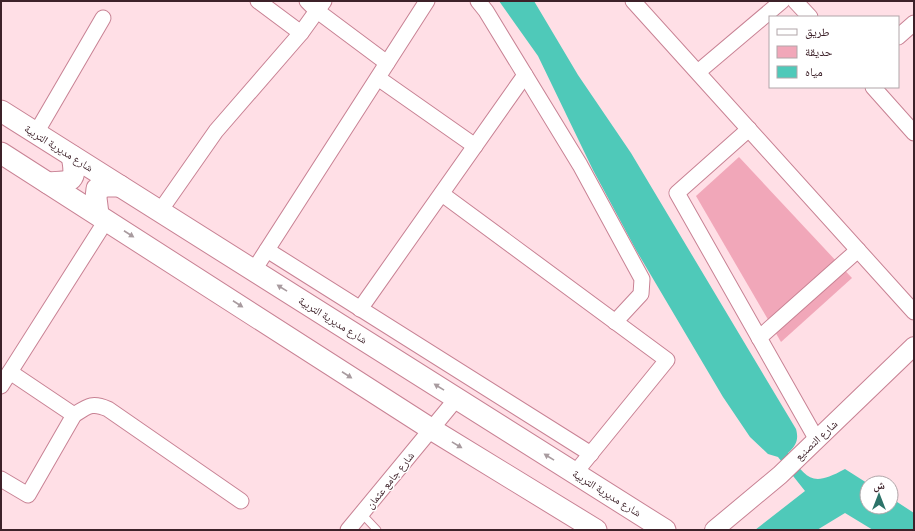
<svg xmlns="http://www.w3.org/2000/svg" width="915" height="531" font-family="'Roboto Condensed','Noto Naskh Arabic',sans-serif">
  <style>
    .green { fill: #f1a7b9 }
    .water { fill: #4fc9b9 }
    .lines { fill: none; stroke-linecap: round; stroke-linejoin: round }
    .service-casing { stroke: #c88294; stroke-width: 9 }
    .minor-casing { stroke: #c88294; stroke-width: 17 }
    .tertiary-casing { stroke: #c88294; stroke-width: 20 }
    .secondary-casing { stroke: #c88294; stroke-width: 23 }
    .service { stroke: #fff; stroke-width: 7 }
    .minor { stroke: #fff; stroke-width: 15 }
    .tertiary { stroke: #fff; stroke-width: 18 }
    .secondary { stroke: #fff; stroke-width: 21 }
    .oneway { fill: #a89b9f }
    .labels { text-anchor: middle; stroke-width: 3; stroke-linejoin: round; paint-order: stroke }
    .street-label { font-size: 11px; fill: #3d2129; stroke: #fff }
  </style>
  <rect width="100%" height="100%" fill="#ffdfe6"/>
  <polygon class="green" points="739,157 852,278 781,342 696,196"/>
  <path class="water" d="M 499,1 L 534,1 L 578,75 L 631,153 L 796,429 C 799,440 796,445 788,453 C 808,480 812,487 845,469 L 867,483 L 867,507 L 891,507 L 891,498 L 914,513 L 914,530 L 873,530 L 845,513 L 817,530 L 755,530 L 805,491 L 778,457 L 768,454 L 750,437 L 723,397 L 636,250 L 593,170 L 538,56 Z"/>
  <g class="lines">
    <defs>
      <polyline id="service" points="362,514 377,530"/>
      <g id="minor">
        <polyline points="258,1 301,33"/>
        <polyline points="307,1 316,10 387,63"/>
        <polyline points="478,1 486,11 580,165 642,279 641,294 615,322"/>
        <polyline points="633,1 914,312"/>
        <polyline points="795,1 810,17"/>
        <polyline points="898,37 914,23"/>
        <polyline points="698,72 782,1"/>
        <polyline points="378,78 475,146"/>
        <polyline points="873,87 914,133"/>
        <polyline points="749,129 677,193 817,440"/>
        <polyline points="36,133 103,18"/>
        <polyline points="442,194 667,360 575,473"/>
        <polyline points="160,211 216,131 301,33 324,1"/>
        <polyline points="267,250 591,454"/>
        <polyline points="254,270 427,1"/>
        <polyline points="360,309 525,75"/>
        <polyline points="759,338 858,250"/>
        <path d="M 10,372 L 74,415 C 88,406 92,402 108,409 L 241,501"/>
        <polyline points="1,386 107,219"/>
        <polyline points="1,479 28,495 74,415"/>
        <polyline points="348,530 457,398"/>
      </g>
      <polyline id="tertiary" points="714,530 780,475 914,346"/>
      <g id="secondary">
        <polyline points="1,111 665,530"/>
        <polyline points="1,153 431,429 596,530"/>
        <path d="M 48,183 C 73,182 77,181 72,156"/>
        <polyline points="98,214 96,198 97,189 106,186 120,186"/>
      </g>
    </defs>
    <use href="#service" class="service-casing"/>
    <use href="#minor" class="minor-casing"/>
    <use href="#tertiary" class="tertiary-casing"/>
    <use href="#secondary" class="secondary-casing"/>
    <use href="#service" class="service"/>
    <use href="#minor" class="minor"/>
    <use href="#tertiary" class="tertiary"/>
    <use href="#secondary" class="secondary"/>
  </g>
  <defs><path id="oneway-solid" d="M-6-.8H1V-3.2L6.5 0L1 3.2V.8H-6Z"/></defs>
  <g class="oneway">
    <use href="#oneway-solid" transform="translate(129 234) rotate(33)"/>
    <use href="#oneway-solid" transform="translate(282 288) rotate(-148)"/>
    <use href="#oneway-solid" transform="translate(238 304) rotate(33)"/>
    <use href="#oneway-solid" transform="translate(347 375) rotate(33)"/>
    <use href="#oneway-solid" transform="translate(439 387) rotate(-148)"/>
    <use href="#oneway-solid" transform="translate(457 445) rotate(31)"/>
    <use href="#oneway-solid" transform="translate(549 457) rotate(-148)"/>
  </g>
  <g class="labels">
    <g class="street-label">
      <text transform="translate(59 148) rotate(32)" y="4">شارع مديرية التربية</text>
      <text transform="translate(333 320) rotate(32)" y="4">شارع مديرية التربية</text>
      <text transform="translate(816 440) rotate(-43)" y="4">شارع التصنيع</text>
      <text transform="translate(390 480) rotate(-51)" y="4">شارع جامع عثمان</text>
      <text transform="translate(607 493) rotate(32)" y="4">شارع مديرية التربية</text>
    </g>
  </g>
  <rect width="915" height="531" fill="none" stroke="#3d2129" stroke-width="4"/>
  <rect x="769" y="16" width="130" height="72" fill="#ffffff" stroke="#b1a6a9"/>
  <rect x="777" y="29" width="20" height="6" fill="#ffffff" stroke="#b1a6a9"/>
  <text x="805" y="36" font-size="12" fill="#3d2129">طريق</text>
  <rect x="777" y="46" width="20" height="12" fill="#f1a7b9" stroke="#b1a6a9"/>
  <text x="805" y="56" font-size="12" fill="#3d2129">حديقة</text>
  <rect x="777" y="66" width="20" height="12" fill="#4fc9b9" stroke="#b1a6a9"/>
  <text x="805" y="76" font-size="12" fill="#3d2129">مياه</text>
  <g transform="translate(879 495)"><circle r="19" fill="#ffffff" stroke="#b1a6a9"/>
  <path d="M0-3L7 15L0 10L-7 15Z" fill="#2c7369"/>
  <text y="-6" font-size="11" font-weight="bold" text-anchor="middle" fill="#3d2129">ش</text>
  </g>
</svg>
